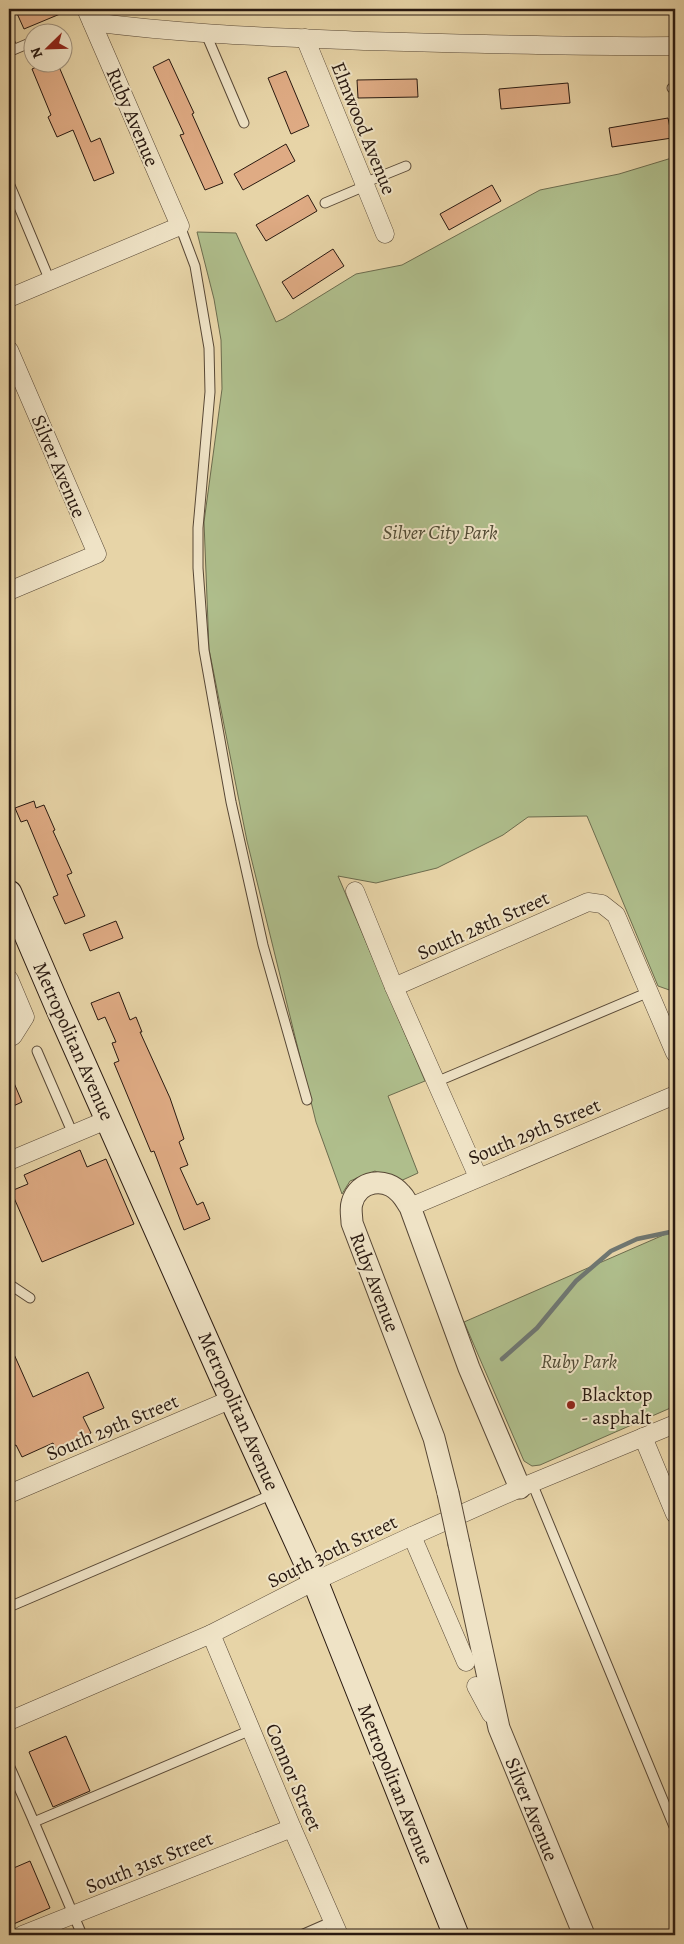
<svg xmlns="http://www.w3.org/2000/svg" width="684" height="1944" font-family="Alegreya,serif">
  <style>
    .green { fill: #afbe8c; stroke: #6c6c4e }
    .lines { fill: none; stroke-linecap: round; stroke-linejoin: round }
    .stream { stroke: #6f7772; stroke-width: 4.5 }
    .building { fill: #dfab84; stroke: #291910 }
    .service-casing { stroke: #584836; stroke-width: 11 }
    .minor-casing { stroke: #584836; stroke-width: 19 }
    .tertiary-casing { stroke: #584836; stroke-width: 23 }
    .secondary-casing { stroke: #291910; stroke-width: 27 }
    .service { stroke: #efe3c6; stroke-width: 9 }
    .minor { stroke: #efe3c6; stroke-width: 18 }
    .tertiary { stroke: #efe3c6; stroke-width: 21 }
    .secondary { stroke: #efe3c6; stroke-width: 25 }
    .tertiary-bridge-casing { stroke: #584836; stroke-width: 23; stroke-linecap: butt }
    .tertiary-bridge { stroke: #efe3c6; stroke-width: 21 }
    .poi-dot { fill: #8f2418; stroke: #efe3c6; stroke-width: 2 }
    .labels { text-anchor: middle; stroke-width: 4; stroke-linejoin: round; paint-order: stroke }
    .street-label { font-size: 20px; fill: #291910; stroke: #efe3c6 }
    .park-label { font-size: 20px; font-style: italic; fill: #514b35; stroke: #efe3c6 }
    .poi-label { font-size: 20px; fill: #291910; stroke: #efe3c6; text-anchor: start }
  </style>
  <rect width="100%" height="100%" fill="#e7d4a7"/>
  <filter id="stains"><feTurbulence type="fractalNoise" baseFrequency=".004" numOctaves="4"/><feColorMatrix values="0 0 0 0 .2 0 0 0 0 .09 0 0 0 0 .02 0 0 0 .5 -.17"/></filter>
  <radialGradient id="worn" r=".72"><stop offset=".6" stop-color="#630" stop-opacity="0"/><stop offset="1" stop-color="#630" stop-opacity=".3"/></radialGradient>
  <g class="green">
    <polygon points="675,157 675,992 658,986 587,816 528,817 503,835 437,868 376,883 338,876 425,1081 388,1096 418,1173 396,1183 375,1171 350,1181 342,1194 316,1122 247,841 209,649 204,522 222,389 221,340 214,299 197,232 236,233 276,322 283,319 356,274 402,265 540,190 619,174"/>
    <polygon points="675,1230 675,1406 540,1465 532,1466 524,1461 464,1322"/>
  </g>
  <g class="lines">
    <polyline class="stream" points="502,1359 537,1328 576,1281 611,1251 637,1239 675,1231"/>
  </g>
  <g class="building">
    <polygon points="15,9 72,9 24,29"/>
    <polygon points="169,59 194,113 192,114 223,183 205,190 180,135 184,134 153,67"/>
    <polygon points="47,62 57,62 91,142 100,138 114,173 94,181 73,130 57,137 48,117 51,115 32,69"/>
    <polygon points="286,71 309,126 291,134 268,78"/>
    <polygon points="417,79 418,97 358,98 357,80"/>
    <polygon points="568,83 570,103 501,109 499,89"/>
    <polygon points="668,118 672,138 612,147 609,128"/>
    <polygon points="286,144 295,161 243,190 234,174"/>
    <polygon points="492,185 501,201 449,230 440,214"/>
    <polygon points="308,195 317,211 266,241 256,225"/>
    <polygon points="333,249 344,266 293,299 282,282"/>
    <polygon points="34,801 36,808 44,805 55,830 53,831 72,873 67,875 85,916 65,924 53,897 58,895 27,820 21,822 15,808"/>
    <polygon points="116,921 123,938 90,951 83,934"/>
    <polygon points="119,992 130,1020 136,1017 142,1032 140,1032 170,1098 184,1139 179,1142 188,1165 180,1168 197,1205 203,1202 210,1219 184,1230 154,1151 151,1152 114,1063 119,1061 112,1043 116,1042 105,1017 98,1020 91,1003"/>
    <polygon points="9,1071 22,1102 9,1108"/>
    <polygon points="80,1150 87,1167 106,1159 134,1224 42,1262 11,1191 28,1184 24,1175"/>
    <polygon points="9,1343 33,1397 88,1372 104,1408 83,1417 91,1433 56,1449 53,1443 22,1457 16,1445 11,1447 9,1440"/>
    <polygon points="66,1736 90,1791 53,1807 29,1752"/>
    <polygon points="30,1861 50,1908 9,1926 9,1870"/>
  </g>
  <g class="lines">
    <defs>
      <g id="service">
        <polyline points="206,34 244,123"/>
        <polyline points="9,40 13,50 32,42"/>
        <polyline points="672,88 675,88"/>
        <polyline points="9,183 50,281"/>
        <polyline points="364,183 406,166"/>
        <polyline points="325,203 365,186"/>
        <polyline points="180,226 195,266 209,348 210,392 198,528 198,568 204,650 231,802 263,945 307,1100"/>
        <polyline points="37,1051 73,1134"/>
        <polyline points="436,1082 649,992"/>
        <polyline points="9,1284 30,1298"/>
        <polyline points="532,1483 675,1829"/>
        <polyline points="9,1607 273,1494"/>
        <polyline points="9,1765 34,1822 251,1730"/>
        <polyline points="34,1822 82,1935"/>
        <polyline points="301,1935 333,1921"/>
      </g>
      <g id="minor">
        <path d="M 92,22 C 182,34 273,37 364,41 C 468,44 571,47 675,46"/>
        <polyline points="305,38 385,234"/>
        <polyline points="9,298 180,226 86,9"/>
        <polyline points="9,350 97,554 9,591"/>
        <polyline points="355,891 394,987 478,1177"/>
        <polyline points="9,979 25,1017 13,1036 9,1038"/>
        <polyline points="394,987 588,902 602,904 616,915 675,1053"/>
        <polyline points="9,1161 109,1119"/>
        <polyline points="410,1207 675,1095"/>
        <polyline points="643,1437 675,1514"/>
        <polyline points="9,1494 232,1399"/>
        <polyline points="412,1536 466,1662"/>
        <polyline points="211,1634 292,1828 339,1935"/>
        <polyline points="476,1686 491,1714"/>
        <polyline points="9,1721 211,1634 315,1581 412,1536 520,1488 675,1424"/>
        <polyline points="22,1935 292,1828"/>
      </g>
      <g id="tertiary">
        <path d="M 448,1493 L 434,1438 L 352,1223 C 352,1217 350,1209 352,1203 C 358,1180 386,1176 401,1194 C 405,1198 407,1203 410,1207 L 469,1368 L 520,1488"/>
        <polyline points="459,1544 499,1728 584,1935"/>
      </g>
      <polyline id="secondary" points="9,893 57,1005 232,1399 315,1581 456,1935"/>
    </defs>
    <use href="#service" class="service-casing"/>
    <use href="#minor" class="minor-casing"/>
    <use href="#tertiary" class="tertiary-casing"/>
    <use href="#secondary" class="secondary-casing"/>
    <use href="#service" class="service"/>
    <use href="#minor" class="minor"/>
    <use href="#tertiary" class="tertiary"/>
    <use href="#secondary" class="secondary"/>
    <defs>
      <polyline id="tertiary-bridge" points="448,1493 459,1544"/>
    </defs>
    <use href="#tertiary-bridge" class="tertiary-bridge-casing"/>
    <use href="#tertiary-bridge" class="tertiary-bridge"/>
  </g>
  <circle class="poi-dot" cx="571" cy="1405" r="5"/>
  <g class="labels">
    <g class="street-label">
      <text transform="translate(133 117) rotate(67)" y="7">Ruby Avenue</text>
      <text transform="translate(364 128) rotate(68)" y="7">Elmwood Avenue</text>
      <text transform="translate(59 466) rotate(67)" y="7">Silver Avenue</text>
      <text transform="translate(483 925) rotate(-24)" y="7">South 28th Street</text>
      <text transform="translate(74 1041) rotate(66)" y="7">Metropolitan Avenue</text>
      <text transform="translate(534 1131) rotate(-23)" y="7">South 29th Street</text>
      <text transform="translate(375 1282) rotate(69)" y="7">Ruby Avenue</text>
      <text transform="translate(239 1411) rotate(66)" y="7">Metropolitan Avenue</text>
      <text transform="translate(112 1427) rotate(-23)" y="7">South 29th Street</text>
      <text transform="translate(332 1551) rotate(-26)" y="7">South 30th Street</text>
      <text transform="translate(294 1777) rotate(67)" y="7">Connor Street</text>
      <text transform="translate(396 1784) rotate(68)" y="7">Metropolitan Avenue</text>
      <text transform="translate(532 1809) rotate(68)" y="7">Silver Avenue</text>
      <text transform="translate(149 1862) rotate(-22)" y="7">South 31st Street</text>
    </g>
    <g class="park-label">
      <text x="440" y="539">Silver City Park</text>
      <text x="579" y="1368">Ruby Park</text>
    </g>
    <g class="poi-label">
      <text x="581" y="1401">Blacktop<tspan x="581" dy="23">- asphalt</tspan></text>
    </g>
  </g>
  <rect width="684" height="1944" fill="none" stroke="#e7d4a7" stroke-width="30"/>
  <rect x="10" y="10" width="664" height="1924" fill="none" stroke="#291910" stroke-width="2.5"/>
  <rect x="15" y="15" width="654" height="1914" fill="none" stroke="#291910"/>
  <g transform="translate(48 48) rotate(247)"><circle r="24" fill="#efe3c6" stroke="#a0927d"/>
  <path d="M0-4L9 19L0 12L-9 19Z" fill="#8f2418"/>
  <text y="-8" font-size="14" font-weight="bold" text-anchor="middle" fill="#291910">N</text>
  </g>
  <rect width="100%" height="100%" filter="url(#stains)"/>
  <rect width="100%" height="100%" fill="url(#worn)"/>
</svg>
